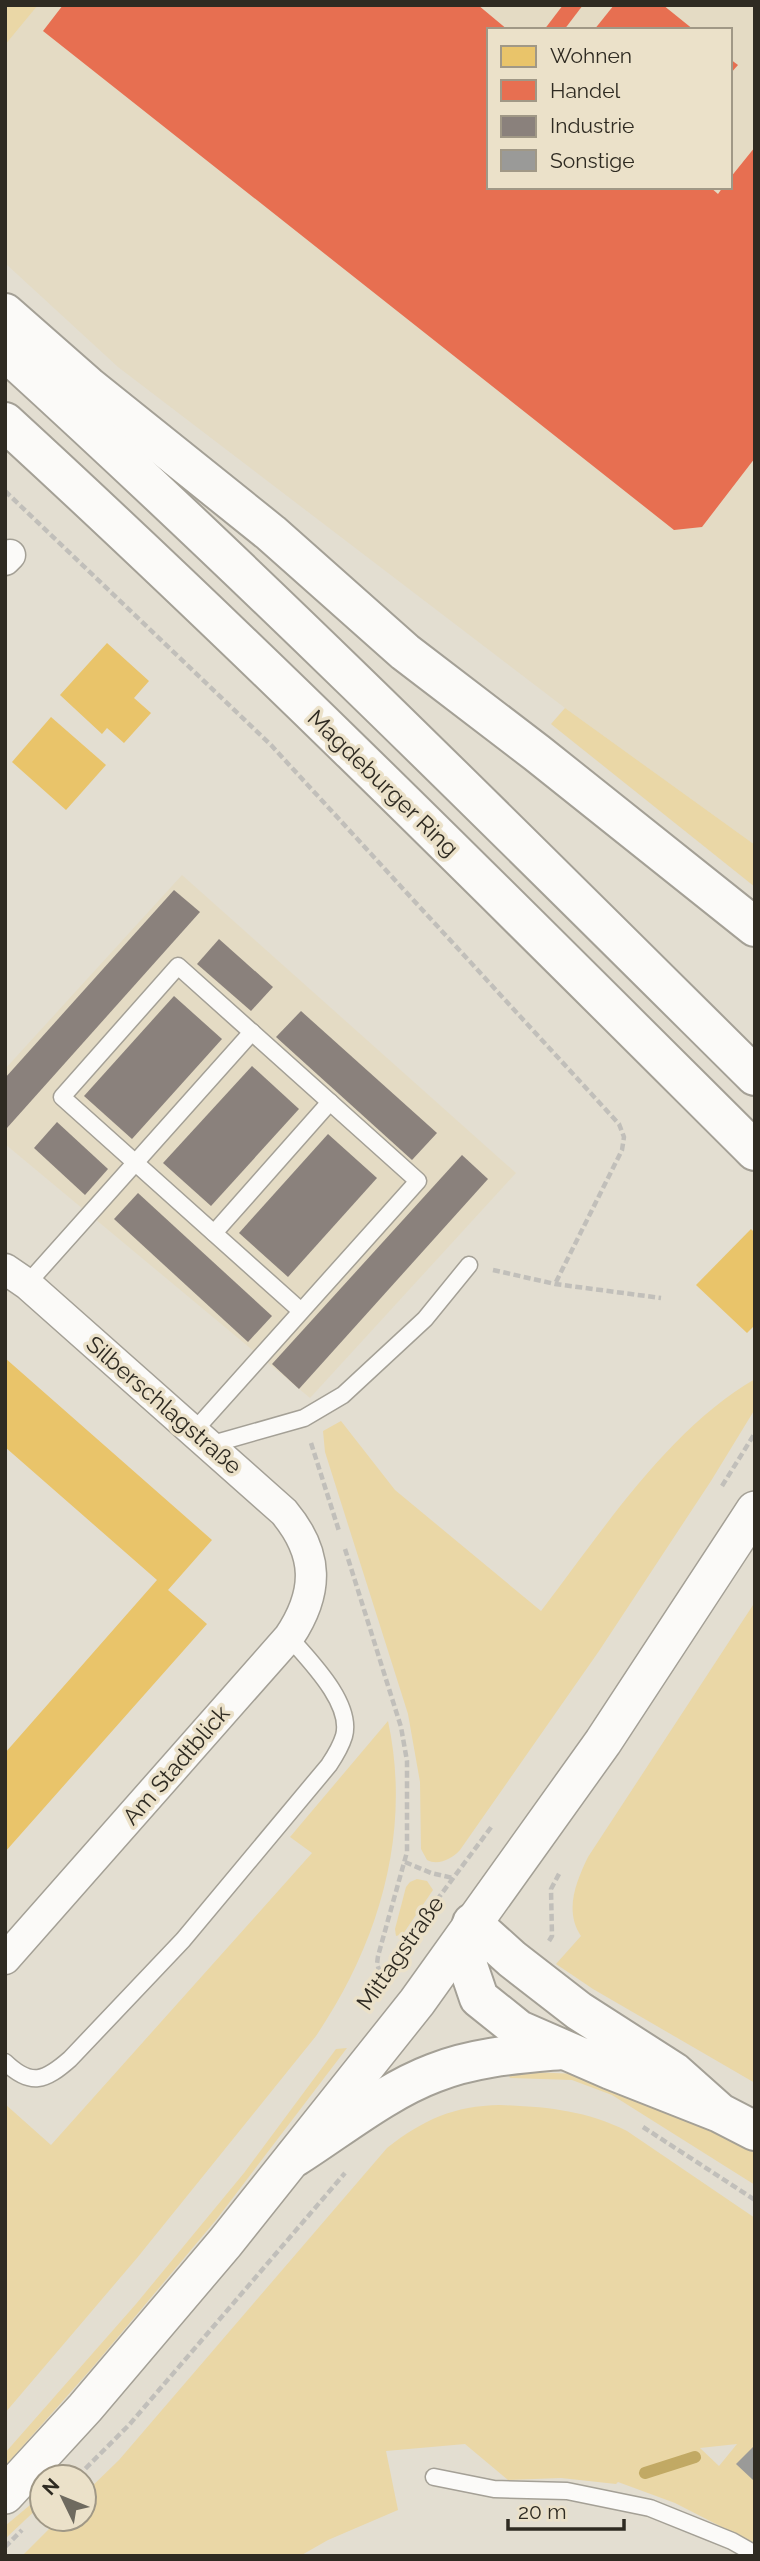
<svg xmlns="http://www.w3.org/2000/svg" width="760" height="2561" font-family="Raleway,sans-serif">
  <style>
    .built { fill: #e4dbc4; fill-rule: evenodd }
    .green { fill: #ead7a6; fill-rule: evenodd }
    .homes { fill: #e9c46a }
    .shops { fill: #e76f51 }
    .industry { fill: #8a817c }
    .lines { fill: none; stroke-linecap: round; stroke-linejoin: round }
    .stream { stroke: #c1a964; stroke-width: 12 }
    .building { fill: #9a9a98 }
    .service-casing { stroke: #a4a096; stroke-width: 19 }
    .minor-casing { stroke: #a4a096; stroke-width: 33 }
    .tertiary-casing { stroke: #a4a096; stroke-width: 40 }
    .trunk-casing { stroke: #a4a096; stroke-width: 42 }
    .path { stroke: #c1bfba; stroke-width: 4.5; stroke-dasharray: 7 3.5; stroke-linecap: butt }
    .service { stroke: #fbfaf8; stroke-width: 16 }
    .minor { stroke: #fbfaf8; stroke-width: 30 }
    .tertiary { stroke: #fbfaf8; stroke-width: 37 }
    .trunk { stroke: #fbfaf8; stroke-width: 38 }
    .labels { text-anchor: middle; stroke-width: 7; stroke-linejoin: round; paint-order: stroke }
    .street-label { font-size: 23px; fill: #2f2b22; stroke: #ebe1c9 }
  </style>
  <rect width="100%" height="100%" fill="#e3ded1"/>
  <g class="built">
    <path d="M 38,5 L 755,5 L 755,845 L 565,708 L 118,367 L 5,263 L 5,45 ZM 489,30 L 730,30 L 730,187 L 489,187 Z"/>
    <polygon points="182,875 516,1173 310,1398 5,1144 5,1069"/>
  </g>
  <g class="green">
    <polygon points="5,5 38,5 5,45"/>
    <polygon points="565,708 755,845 755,887 551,724"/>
    <path d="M 755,1379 L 755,1409 L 711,1481 L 599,1651 L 460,1850 C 452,1859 438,1866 427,1860 L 421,1849 L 420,1782 L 408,1714 L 325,1452 L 323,1431 L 341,1421 L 395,1490 L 541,1611 C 601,1533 668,1429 755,1379 Z"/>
    <path d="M 755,1602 L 755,2083 L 593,1989 L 556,1964 L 581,1936 C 564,1911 576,1882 588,1857 Z"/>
    <path d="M 388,1721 C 412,1832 379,1943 316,2036 L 137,2258 L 5,2413 L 5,2104 L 51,2145 L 312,1853 L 290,1837 Z"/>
    <polygon points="417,1879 427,1881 433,1890 403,1934 396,1936 395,1929 406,1887 410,1882"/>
    <polygon points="347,2048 216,2220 92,2368 5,2466 5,2453 136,2304 244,2173 336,2049"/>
    <polygon points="507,2071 577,2074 656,2104 755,2153 755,2185 612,2095 572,2080 510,2078"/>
    <path d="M 500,2105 C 547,2107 584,2110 627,2131 L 755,2218 L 755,2544 L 675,2503 L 618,2482 L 616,2484 L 561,2478 L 508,2480 L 465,2444 L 386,2451 L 398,2510 L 328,2540 L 300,2556 L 22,2556 L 59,2519 L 84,2519 L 84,2494 L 119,2460 L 387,2148 C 424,2119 454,2106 500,2105 ZM 737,2444 L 719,2466 L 700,2448 Z"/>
    <polygon points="42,2495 42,2504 5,2539 5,2526"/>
  </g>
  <g class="homes">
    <polygon points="107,643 149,681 134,698 151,713 124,743 107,728 102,734 60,695"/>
    <polygon points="51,717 106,765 66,810 12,762"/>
    <polygon points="751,1229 755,1233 755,1325 747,1333 696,1285"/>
    <polygon points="5,1358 212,1540 168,1590 207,1624 5,1852 5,1753 157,1580 5,1447"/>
  </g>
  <g class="shops">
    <polygon points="63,5 478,5 508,30 489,30 489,187 710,187 718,194 723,187 730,187 730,178 755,147 755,458 702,527 674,530 43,31"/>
    <polygon points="563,5 583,5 564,30 544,30"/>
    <polygon points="614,5 663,5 694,30 594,30"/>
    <polygon points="730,59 738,65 730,74"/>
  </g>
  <g class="industry">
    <polygon points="174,890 200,912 7,1128 5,1078"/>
    <polygon points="219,939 273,987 251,1011 197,964"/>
    <polygon points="174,996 222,1039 132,1139 84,1096"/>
    <polygon points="301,1011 437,1133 412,1160 276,1037"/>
    <polygon points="252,1066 299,1109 211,1206 163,1163"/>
    <polygon points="57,1122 108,1169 85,1195 34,1148"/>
    <polygon points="328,1134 377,1178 288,1277 239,1233"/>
    <polygon points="462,1155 488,1179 299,1389 272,1364"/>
    <polygon points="138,1193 272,1316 248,1342 114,1219"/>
  </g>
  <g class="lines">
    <polyline class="stream" points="645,2473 695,2457"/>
  </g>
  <polygon class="building" points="755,2445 755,2478 753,2480 736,2464"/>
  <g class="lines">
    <defs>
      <g id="service">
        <polyline points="214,1233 330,1102"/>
        <polyline points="27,1284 252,1032"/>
        <path d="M 194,1431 C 269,1348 343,1264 418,1181 L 178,966 L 62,1097 L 301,1311"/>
        <polyline points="209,1445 304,1418 343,1395 425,1319 469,1265"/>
        <path d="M 5,2062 C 31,2087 45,2081 70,2059 L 183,1940 L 329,1765 C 335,1756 341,1746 344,1736 C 353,1703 308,1659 289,1637"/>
        <polyline points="434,2477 494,2489 567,2491 650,2508 732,2541 755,2554"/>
      </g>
      <g id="minor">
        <polyline points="5,560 10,555"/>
        <path d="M 5,1269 L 27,1284 L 284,1512 C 319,1554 319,1592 289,1637 L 5,1959"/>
      </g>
      <polyline id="tertiary" points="5,2495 85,2408 225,2243 417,2002 603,1742 755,1510"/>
      <g id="trunk">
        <polyline points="5,313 88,386 271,533 405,652 537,753 755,927"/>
        <path d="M 5,351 C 262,585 508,831 755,1076"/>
        <path d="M 5,422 C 262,658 508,905 755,1151"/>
        <polyline points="720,2113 674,2072 579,2011 512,1959 472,1923 465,1957 479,1998 519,2030 611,2070 720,2113 755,2131"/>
        <path d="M 295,2157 C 339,2129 386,2091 434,2073 C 474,2057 518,2054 561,2050"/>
      </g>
    </defs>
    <use href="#service" class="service-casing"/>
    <use href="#minor" class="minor-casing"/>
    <use href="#tertiary" class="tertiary-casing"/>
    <use href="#trunk" class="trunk-casing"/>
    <g class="path">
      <polyline points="5,491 271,745 619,1124 624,1137 622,1150 555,1284"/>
      <polyline points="493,1270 555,1284 661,1298"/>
      <polyline points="311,1443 339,1531"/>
      <polyline points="722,1486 755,1433"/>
      <polyline points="345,1549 401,1727 407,1761 407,1852 378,1956 377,1964 381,1975"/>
      <polyline points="405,1862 431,1873 453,1878"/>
      <polyline points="549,1941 552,1936 551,1889 560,1872"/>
      <polyline points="364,2003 381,1975 492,1826"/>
      <polyline points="643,2127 755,2200"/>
      <polyline points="78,2476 129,2425 345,2173"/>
      <polyline points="5,2547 22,2530"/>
    </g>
    <use href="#service" class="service"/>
    <use href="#minor" class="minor"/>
    <use href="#tertiary" class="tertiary"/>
    <use href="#trunk" class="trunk"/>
  </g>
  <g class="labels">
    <g class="street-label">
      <text transform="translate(383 783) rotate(44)" y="8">Magdeburger Ring</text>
      <text transform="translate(164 1405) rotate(41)" y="8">Silberschlagstraße</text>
      <text transform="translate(176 1765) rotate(-49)" y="8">Am Stadtblick</text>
      <text transform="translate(400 1953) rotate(-55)" y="8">Mittagstraße</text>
    </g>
  </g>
  <rect width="760" height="2561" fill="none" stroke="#2f2b22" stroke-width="14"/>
  <rect x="487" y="28" width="245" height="161" fill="#ebe1c9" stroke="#a09886" stroke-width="2"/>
  <rect x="501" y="46" width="35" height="21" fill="#e9c46a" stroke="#a09886" stroke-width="2"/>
  <text x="550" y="63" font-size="21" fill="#2f2b22">Wohnen</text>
  <rect x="501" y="80" width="35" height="21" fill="#e76f51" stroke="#a09886" stroke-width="2"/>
  <text x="550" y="98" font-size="21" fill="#2f2b22">Handel</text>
  <rect x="501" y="116" width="35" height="21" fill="#8a817c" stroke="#a09886" stroke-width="2"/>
  <text x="550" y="133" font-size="21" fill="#2f2b22">Industrie</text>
  <rect x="501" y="150" width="35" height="21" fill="#9a9a98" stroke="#a09886" stroke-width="2"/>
  <text x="550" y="168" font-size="21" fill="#2f2b22">Sonstige</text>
  <g transform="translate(63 2498) rotate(313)"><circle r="33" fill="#ebe1c9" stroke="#a09886" stroke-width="2"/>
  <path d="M0-5L12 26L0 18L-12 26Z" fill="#6e6a5f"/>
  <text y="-10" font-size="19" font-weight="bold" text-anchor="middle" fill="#2f2b22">N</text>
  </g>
  <path d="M508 2519v10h116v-10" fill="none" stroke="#2f2b22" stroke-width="3.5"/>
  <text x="518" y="2519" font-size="21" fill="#2f2b22" stroke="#ebe1c9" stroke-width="5" paint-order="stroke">20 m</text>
</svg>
